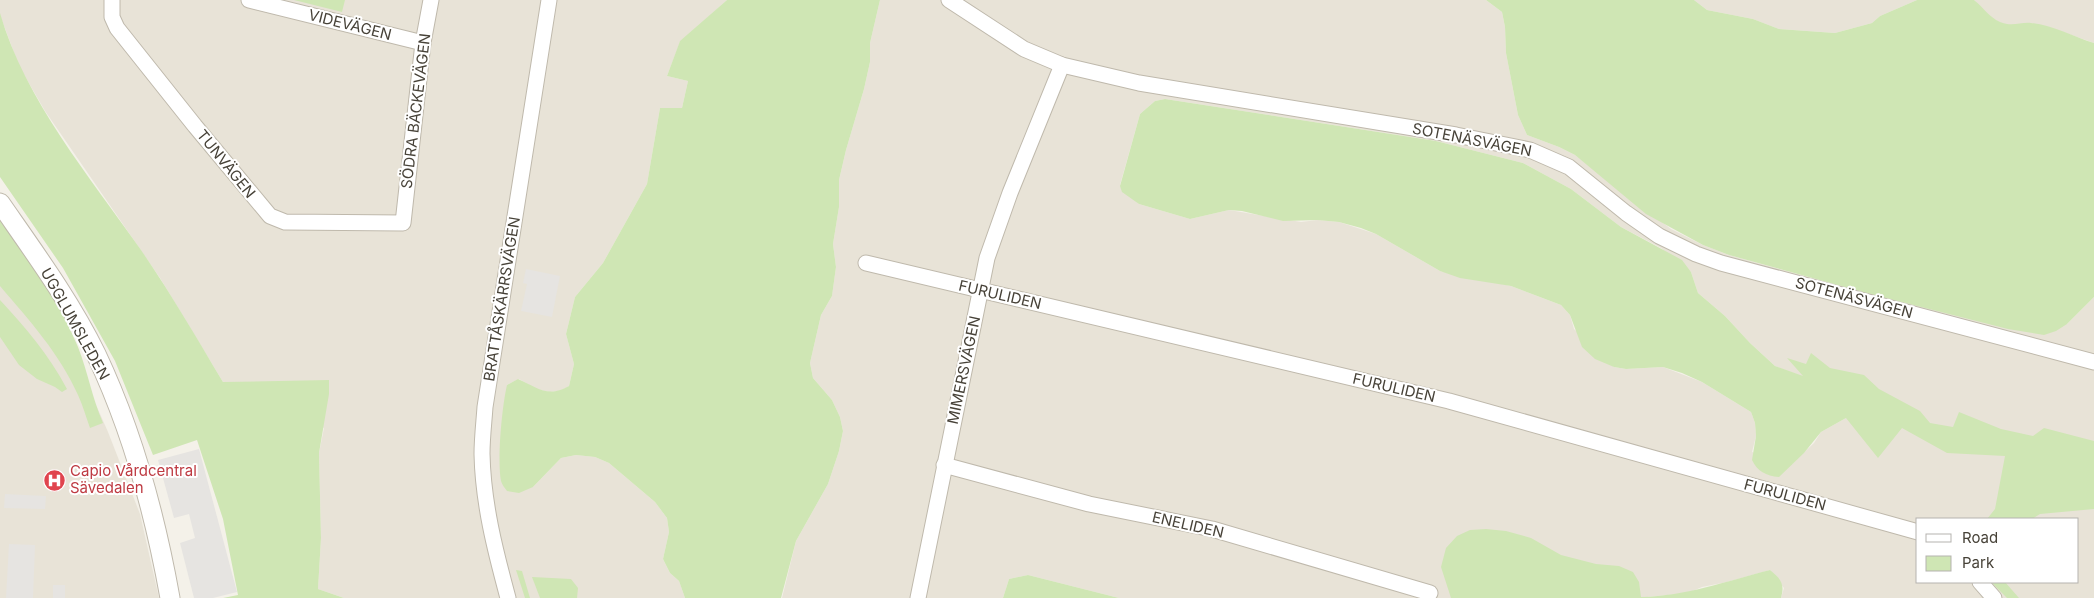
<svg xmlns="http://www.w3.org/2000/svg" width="2094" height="598" font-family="Inter,sans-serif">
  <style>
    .residential { fill: #e8e3d7; fill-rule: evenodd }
    .green { fill: #cfe6b4 }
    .parking { fill: #e6e4e1 }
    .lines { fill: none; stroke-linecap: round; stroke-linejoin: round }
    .minor-casing { stroke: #bfb9ac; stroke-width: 17 }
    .tertiary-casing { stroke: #bfb9ac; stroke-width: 21 }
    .minor { stroke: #fff; stroke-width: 15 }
    .tertiary { stroke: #fff; stroke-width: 19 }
    .labels { text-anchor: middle; stroke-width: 4; stroke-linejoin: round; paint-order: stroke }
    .street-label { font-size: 15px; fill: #474238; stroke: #fff }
    .health-label { font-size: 15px; fill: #be3a42; stroke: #fff; text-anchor: start }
  </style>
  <rect width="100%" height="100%" fill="#f4f1e9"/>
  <g class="residential">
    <polygon points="0,0 727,0 680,42 667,76 688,81 682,108 660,108 647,184 603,263 575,297 566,334 574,364 569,386 560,391 550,392 538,390 519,379 507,385 533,487 561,458 576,455 595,457 609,463 655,502 667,518 669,532 663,559 670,573 679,581 685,598 344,598 318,589 321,538 319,453 324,428 223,382 160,278 45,111 19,66 0,15"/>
    <path d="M 880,0 L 1486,0 L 1502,12 L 1505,27 L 1506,53 L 1518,115 L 1527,135 L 1559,147 L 1575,155 L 1671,229 L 1703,245 L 1729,255 L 1870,294 L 2067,324 L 2094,297 L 2094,598 L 1781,598 L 1784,588 L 1770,570 L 1727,582 L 1702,587 L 1688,593 L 1637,598 L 1119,598 L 1028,575 L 1009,579 L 1003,598 L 782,598 L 796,541 L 828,484 L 839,451 L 843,431 L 840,417 L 832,400 L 813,378 L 810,363 L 821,315 L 832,296 L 836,267 L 833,244 L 839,207 L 839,180 L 846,150 L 864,89 L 870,62 L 870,43 ZM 1165,99 L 1436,141 L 1523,163 L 1571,189 L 1621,227 L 1661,248 L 1691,272 L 1698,293 L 1725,316 L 1750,343 L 1775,366 L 1804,377 L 1846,418 L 1821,432 L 1814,443 L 1792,464 L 1752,452 L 1756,436 L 1755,423 L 1751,412 L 1702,382 L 1663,367 L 1626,369 L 1614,367 L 1574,329 L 1570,315 L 1561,305 L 1545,299 L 1511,286 L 1440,271 L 1376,234 L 1339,222 L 1317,220 L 1301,222 L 1229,210 L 1190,219 L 1139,204 L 1120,185 L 1140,114 L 1155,101 ZM 1918,519 L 2078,519 L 2078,582 L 1918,582 Z"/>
    <polygon points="1694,0 1917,0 1880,16 1872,23 1835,33 1779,29 1753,19 1707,10"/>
    <polygon points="1974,0 2094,0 2094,43 2049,27 2029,23 2012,26 2001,23 1989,17"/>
    <polygon points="0,228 58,319 108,432 140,514 159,598 0,598"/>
  </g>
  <g class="green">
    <polygon points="294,0 345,0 342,12"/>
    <path d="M 727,0 L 880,0 L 870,43 L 870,62 L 864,89 L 846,150 L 839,180 L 839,207 L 833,244 L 836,267 L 832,296 L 821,315 L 810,363 L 813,378 L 832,400 L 840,417 L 843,431 L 839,451 L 828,484 L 796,541 L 781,598 L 685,598 L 679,581 L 670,573 L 663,559 L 669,532 L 667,518 L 655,502 L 609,463 L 595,457 L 576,455 L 561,458 L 533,487 L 519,493 L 507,491 C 505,488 502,485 501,481 C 497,460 502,406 507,385 L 518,379 C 538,388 548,398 569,386 L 574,364 L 566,334 L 575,297 L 603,263 L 647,184 L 660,108 L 682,108 L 688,81 L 667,76 L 680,41 Z"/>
    <path d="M 1486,0 L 1694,0 L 1707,10 L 1753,19 L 1779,29 L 1835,33 L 1872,23 L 1880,16 L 1917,0 L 1974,0 C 1984,8 1989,17 2000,22 C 2012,27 2020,22 2031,23 C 2053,25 2073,37 2094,43 L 2094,297 L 2067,324 L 2056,331 L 2044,335 L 2008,329 L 1870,294 L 1729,255 L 1703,245 L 1646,214 L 1575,155 L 1559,147 L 1527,135 L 1518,115 L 1506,53 L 1505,27 L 1502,12 Z"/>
    <path d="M 0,13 C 25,100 90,177 141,250 C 170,292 196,337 223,382 L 329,380 L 329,394 L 319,453 L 321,538 L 318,589 L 344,598 L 223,598 L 238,595 L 223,519 L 197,440 L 153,455 L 115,361 L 63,268 L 0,177 Z"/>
    <path d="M 1165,99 L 1436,141 L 1523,163 L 1571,189 L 1621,227 L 1682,260 L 1691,272 L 1698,293 L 1725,316 L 1750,343 L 1775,366 L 1803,376 L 1787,358 L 1806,364 L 1811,353 L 1830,368 L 1864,375 L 1879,389 L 1920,411 L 1930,423 L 1953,427 L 1959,412 L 2001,429 L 2033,436 L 2044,428 L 2094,441 L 2094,509 L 2040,514 L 2032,519 L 1987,519 L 1995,509 L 2005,456 L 1947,453 L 1902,428 L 1878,458 L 1846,418 L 1821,432 L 1804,453 L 1779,477 C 1766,476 1757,471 1752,460 L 1756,436 L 1755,423 L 1751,412 L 1702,382 L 1682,373 L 1663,367 L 1626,369 L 1614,367 L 1595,359 L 1582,347 L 1570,315 L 1561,305 L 1511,286 L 1460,278 L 1440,271 L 1376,234 L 1361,228 L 1339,222 L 1317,220 L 1283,221 L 1242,211 L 1229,210 L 1190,219 L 1139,204 L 1122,192 L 1120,186 L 1140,114 L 1155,101 Z"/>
    <path d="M 0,216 C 29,258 58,300 78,347 C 88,372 92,398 103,423 L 90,428 C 86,417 83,406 78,395 C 60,354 29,320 0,286 Z"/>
    <path d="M 0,300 C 26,328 49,355 67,389 L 62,392 L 55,387 L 37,379 L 19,365 L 0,337 Z"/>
    <path d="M 1486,529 L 1506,531 L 1531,538 L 1561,555 L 1596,564 L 1619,566 L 1633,572 L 1639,582 L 1641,597 C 1686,596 1727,581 1770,570 C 1781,579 1785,584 1781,598 L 1451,598 L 1441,567 L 1446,548 L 1457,536 L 1470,530 Z"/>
    <polygon points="516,570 522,571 530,598 525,598"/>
    <polygon points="1028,575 1119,598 1003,598 1009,579"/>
    <polygon points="532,577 571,579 578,588 577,598 540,598"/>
    <polygon points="1991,582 2005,582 2019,598 2007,598"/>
  </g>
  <g class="parking">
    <polygon points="526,269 560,276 552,317 521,311 527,284 523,283"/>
    <polygon points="199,449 237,592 213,598 194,598 180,543 195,538 189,514 174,518 158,460"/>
    <polygon points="5,494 46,496 45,509 4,508"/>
    <polygon points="9,544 35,545 33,598 6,598"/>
    <rect x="53" y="585" width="12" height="13"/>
  </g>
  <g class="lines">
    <defs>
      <g id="minor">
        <polyline points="112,0 112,17 117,28 195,126 270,216 285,222 403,223 423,43 431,0"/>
        <polyline points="249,0 423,43"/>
        <polyline points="949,0 1024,49 1062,65 1139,83 1456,135 1530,150 1569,167 1626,213 1659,236 1696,254 1721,263 2094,362"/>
        <polyline points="866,263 1449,401 1918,532"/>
        <polyline points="944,465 1089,504 1212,529 1430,593"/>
        <polyline points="1980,582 1994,598"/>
        <path d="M 508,598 C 495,550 483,503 482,454 C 482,438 484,422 485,407 L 549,0"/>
        <polyline points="918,598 987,258 1010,193 1062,65"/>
      </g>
      <path id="tertiary" d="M 0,203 C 34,252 70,301 96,354 C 133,432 155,514 170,598"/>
    </defs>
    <use href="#minor" class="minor-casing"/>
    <use href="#tertiary" class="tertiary-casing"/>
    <use href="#minor" class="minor"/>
    <use href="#tertiary" class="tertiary"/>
  </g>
  <defs>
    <symbol id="hospital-disc" viewBox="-11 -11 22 22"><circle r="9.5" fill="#e0444e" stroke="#fff"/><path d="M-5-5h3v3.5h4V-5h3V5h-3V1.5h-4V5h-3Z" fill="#fff"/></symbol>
  </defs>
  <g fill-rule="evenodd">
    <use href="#hospital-disc" x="42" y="468" width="25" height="25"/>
  </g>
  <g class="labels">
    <g class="street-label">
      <text transform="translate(350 25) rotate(14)" y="5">VIDEVÄGEN</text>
      <text transform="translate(416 111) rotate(-83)" y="5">SÖDRA BÄCKEVÄGEN</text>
      <text transform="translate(1472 140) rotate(11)" y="5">SOTENÄSVÄGEN</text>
      <text transform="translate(226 164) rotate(51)" y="5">TUNVÄGEN</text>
      <text transform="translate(1000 295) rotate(13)" y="5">FURULIDEN</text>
      <text transform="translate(1854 298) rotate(15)" y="5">SOTENÄSVÄGEN</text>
      <text transform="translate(502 299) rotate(-81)" y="5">BRATTÅSKÄRRSVÄGEN</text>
      <text transform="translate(75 324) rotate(61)" y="5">UGGLUMSLEDEN</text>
      <text transform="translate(964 370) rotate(-78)" y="5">MIMERSVÄGEN</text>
      <text transform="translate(1394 388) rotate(13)" y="5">FURULIDEN</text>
      <text transform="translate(1785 495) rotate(15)" y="5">FURULIDEN</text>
      <text transform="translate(1188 525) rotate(13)" y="5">ENELIDEN</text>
    </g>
    <g class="health-label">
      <text x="70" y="476">Capio Vårdcentral<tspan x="70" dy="17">Sävedalen</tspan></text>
    </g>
  </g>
  <rect x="1916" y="518" width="162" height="65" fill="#ffffff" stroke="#b5b3af"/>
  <rect x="1926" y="534" width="25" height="8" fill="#ffffff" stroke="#b5b3af"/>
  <text x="1962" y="543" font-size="15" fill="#474238">Road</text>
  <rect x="1926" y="556" width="25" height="15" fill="#cfe6b4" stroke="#b5b3af"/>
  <text x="1962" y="568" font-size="15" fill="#474238">Park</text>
</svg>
